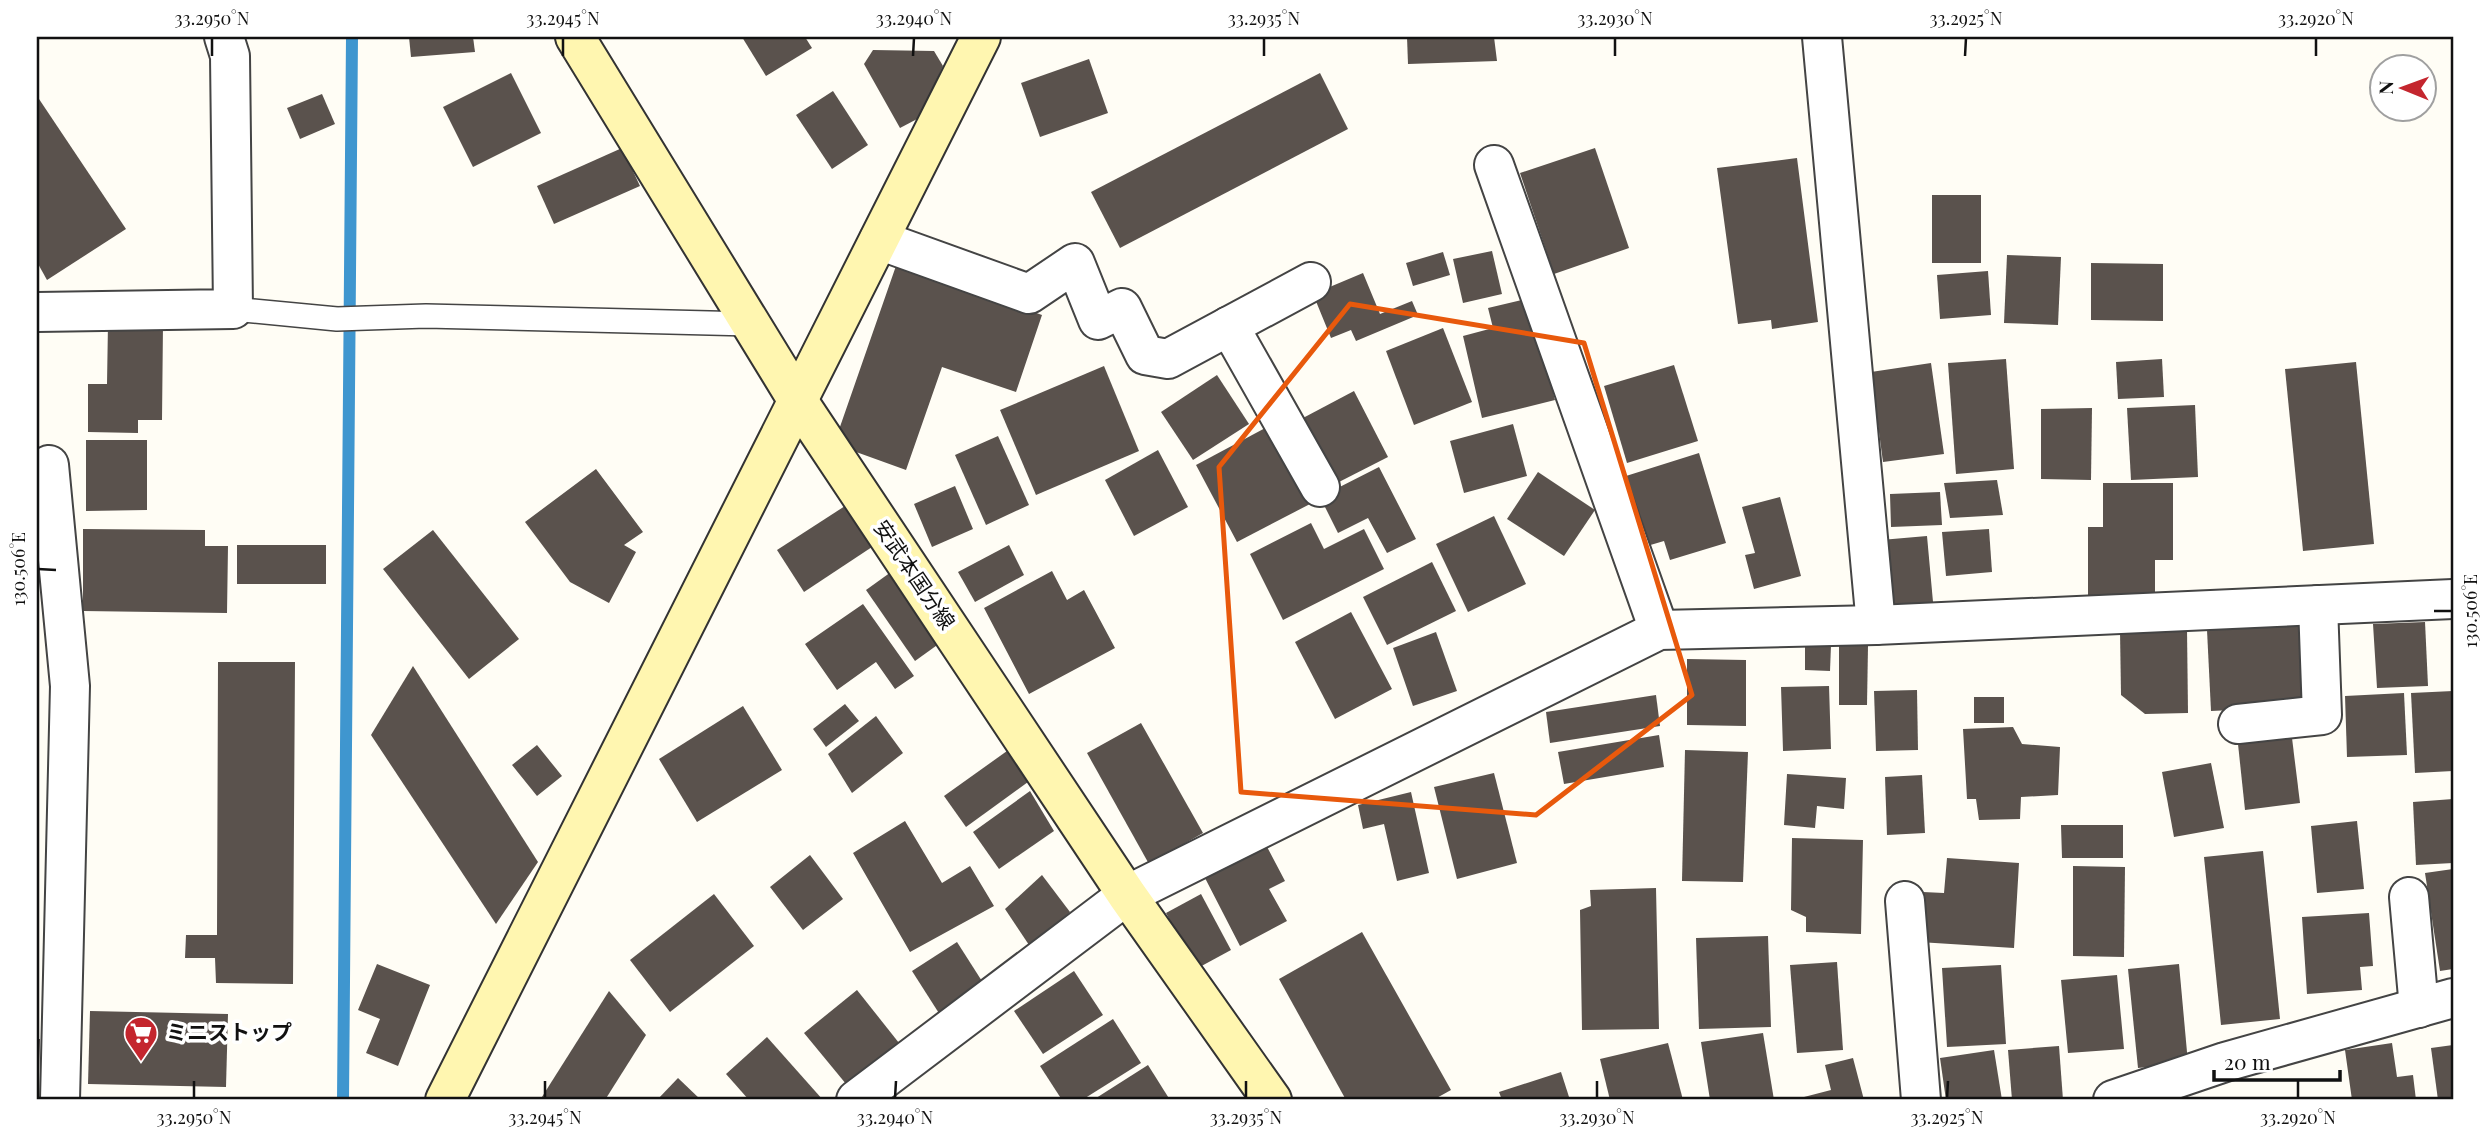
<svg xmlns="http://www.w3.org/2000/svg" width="2490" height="1137" font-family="'Playfair Display','Noto Sans JP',serif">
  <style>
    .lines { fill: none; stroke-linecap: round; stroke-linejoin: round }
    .stream { stroke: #3f96cf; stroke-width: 12 }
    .building { fill: #5a524d }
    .lane-casing { stroke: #444; stroke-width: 26 }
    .street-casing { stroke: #444; stroke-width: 42 }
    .secondary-casing { stroke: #333; stroke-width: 42 }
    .lane { stroke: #fff; stroke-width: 23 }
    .street { stroke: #fff; stroke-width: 38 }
    .secondary { stroke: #fff6b0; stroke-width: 38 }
    .marked { fill: none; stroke: #e8590c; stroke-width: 5; stroke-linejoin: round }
    .ticks { fill: none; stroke: #111; stroke-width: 2.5 }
    .labels { text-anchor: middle; stroke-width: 7; stroke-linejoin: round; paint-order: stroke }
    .street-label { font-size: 21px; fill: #111; stroke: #fff }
    .poi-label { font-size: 21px; font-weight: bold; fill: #111; stroke: #fff; text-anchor: start }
    .neatline { fill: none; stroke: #111; stroke-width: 2.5 }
    .ticks-label { font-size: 18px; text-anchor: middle; fill: #111 }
  </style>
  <rect width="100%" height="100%" fill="#fffdf5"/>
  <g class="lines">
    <polyline class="stream" points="343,1100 352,37"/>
  </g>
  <g class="building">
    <polygon points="409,37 473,37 475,52 411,57"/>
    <polygon points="742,37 805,37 812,48 766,76"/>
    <polygon points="1407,37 1494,37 1497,61 1408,64"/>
    <polygon points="873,50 934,51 943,66 919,118 900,128 864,64"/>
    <polygon points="1089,59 1108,113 1040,137 1021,83"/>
    <polygon points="511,73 541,133 473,167 443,107"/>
    <polygon points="1320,73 1348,129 1120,248 1091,192"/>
    <polygon points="833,91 868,145 832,169 796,115"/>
    <polygon points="322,94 335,124 300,139 287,108"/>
    <polygon points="37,96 126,229 47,280 37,262"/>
    <polygon points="622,148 640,186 554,224 537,186"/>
    <polygon points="1595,148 1629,248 1554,274 1520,173"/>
    <polygon points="1797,158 1818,322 1772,329 1771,320 1738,324 1717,168"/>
    <rect x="1932" y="195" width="49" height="68"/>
    <polygon points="1492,251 1502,294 1463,303 1453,259"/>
    <polygon points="1443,252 1450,275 1413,286 1406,263"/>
    <polygon points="2007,255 2061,257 2058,325 2004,323"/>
    <polygon points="897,263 1042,315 1016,392 942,367 906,470 834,444"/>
    <polygon points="2091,263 2163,264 2163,321 2091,320"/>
    <polygon points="1988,271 1991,315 1940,319 1937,275"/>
    <polygon points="1363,273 1380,314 1412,301 1418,315 1356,341 1351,330 1331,338 1313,294"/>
    <polygon points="1530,298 1555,400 1482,418 1463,336 1493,328 1488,308"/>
    <polygon points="108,323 163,324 162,420 138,420 138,433 88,432 88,384 107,384"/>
    <polygon points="1443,328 1472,402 1414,425 1386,351"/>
    <polygon points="2006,359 2014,469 1956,474 1948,363"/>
    <polygon points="2162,359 2164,397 2118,399 2116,362"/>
    <polygon points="2356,362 2374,544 2303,551 2285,369"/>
    <polygon points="1931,363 1944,454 1883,462 1871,372"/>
    <polygon points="1674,365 1698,441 1627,463 1604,386"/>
    <polygon points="1104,366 1139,451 1036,495 1000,410"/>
    <polygon points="1217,375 1249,424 1193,460 1161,412"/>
    <polygon points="1354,391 1388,457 1337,483 1303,418"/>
    <polygon points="2195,405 2198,477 2131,480 2127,408"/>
    <polygon points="2092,408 2091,480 2041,479 2041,409"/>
    <polygon points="1513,424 1527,476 1464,493 1450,441"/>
    <polygon points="1269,426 1310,504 1237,542 1196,465"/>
    <polygon points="998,436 1029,505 986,525 955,455"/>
    <polygon points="86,440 147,440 147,510 86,511"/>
    <polygon points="1158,450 1188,507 1134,536 1105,480"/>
    <polygon points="1699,453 1726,543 1670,560 1664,541 1647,546 1626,476"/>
    <polygon points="1379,467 1416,539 1387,553 1368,518 1338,533 1320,497"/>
    <polygon points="596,469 643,532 624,545 636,552 609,603 570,582 525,522"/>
    <polygon points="1538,472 1595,510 1564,556 1507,519"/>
    <polygon points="1997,480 2003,515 1950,518 1944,483"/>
    <polygon points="2103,483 2173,483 2173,560 2155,560 2155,603 2088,603 2088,527 2103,527"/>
    <polygon points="955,486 973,529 932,547 914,504"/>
    <polygon points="1940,492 1942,525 1891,527 1890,494"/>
    <polygon points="1780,497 1801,576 1754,589 1745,555 1755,553 1742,507"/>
    <polygon points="845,506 872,547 804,592 777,550"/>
    <polygon points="1494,516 1526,584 1468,612 1436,544"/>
    <polygon points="1311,523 1324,549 1364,529 1384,569 1283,620 1250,554"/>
    <polygon points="83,529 205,530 205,546 228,546 227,613 83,611"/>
    <polygon points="1989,529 1992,572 1946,576 1942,532"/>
    <polygon points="433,530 519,639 469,679 383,569"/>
    <polygon points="1927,536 1933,602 1887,606 1881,540"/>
    <rect x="237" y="545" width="89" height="39"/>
    <polygon points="1009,545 1024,575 975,602 958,572"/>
    <polygon points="1432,562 1456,611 1387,645 1363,597"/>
    <polygon points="898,567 947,638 915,661 866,590"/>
    <polygon points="1052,571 1067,600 1084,590 1115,648 1029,694 984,608"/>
    <polygon points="863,604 914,676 895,689 876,662 837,690 805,644"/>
    <polygon points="1351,612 1392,689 1335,719 1295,642"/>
    <polygon points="2425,622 2428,686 2377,688 2373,624"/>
    <polygon points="2312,625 2315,706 2211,711 2207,630"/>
    <polygon points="2187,629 2188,713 2145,714 2121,695 2120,630"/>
    <polygon points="1436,632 1457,691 1413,706 1393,648"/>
    <polygon points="1805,644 1831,645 1830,671 1805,670"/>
    <polygon points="1839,645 1868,646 1867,705 1839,705"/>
    <polygon points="1687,659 1746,660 1746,726 1687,725"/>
    <polygon points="218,662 295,662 293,984 216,983 215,958 185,958 186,935 217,935"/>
    <polygon points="413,666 538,862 496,924 371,735"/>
    <polygon points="1829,686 1831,749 1783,751 1781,687"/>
    <polygon points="1917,690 1918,750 1876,751 1874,691"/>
    <polygon points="2453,691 2453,771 2415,773 2411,693"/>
    <polygon points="2404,693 2407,755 2347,757 2345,696"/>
    <polygon points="1656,695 1660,726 1550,743 1546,712"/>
    <rect x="1974" y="697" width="30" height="26"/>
    <polygon points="845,704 859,721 826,747 813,729"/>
    <polygon points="743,706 782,770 697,822 659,759"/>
    <polygon points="876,716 903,753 852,793 828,754"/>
    <polygon points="1141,723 1203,833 1149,864 1087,753"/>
    <polygon points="2013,727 2022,744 2060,747 2058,795 2021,797 2020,819 1979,820 1976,799 1967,799 1963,729"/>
    <polygon points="1659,735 1664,767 1564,784 1558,752"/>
    <polygon points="2292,738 2300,803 2245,810 2238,744"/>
    <polygon points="537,745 562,776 537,796 512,765"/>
    <polygon points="1685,750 1748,752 1743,882 1682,881"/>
    <polygon points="1007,751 1028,782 966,827 944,796"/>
    <polygon points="2211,763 2224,828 2174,837 2162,772"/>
    <polygon points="1494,773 1517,863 1457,879 1434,787"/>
    <polygon points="1787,774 1846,778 1844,809 1817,806 1815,828 1784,825"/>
    <polygon points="1922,775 1925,833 1887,835 1885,777"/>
    <polygon points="1030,791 1054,831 999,869 973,832"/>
    <polygon points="1411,792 1429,873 1397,881 1384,824 1363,829 1358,805"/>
    <polygon points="2453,799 2453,863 2416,865 2413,802"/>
    <polygon points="905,821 942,883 970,866 994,906 910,952 853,853"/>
    <polygon points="2357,821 2364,889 2317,893 2311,826"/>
    <polygon points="2061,825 2123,825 2123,858 2062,858"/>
    <polygon points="1792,838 1863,840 1861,934 1806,932 1806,917 1791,910"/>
    <polygon points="1266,845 1285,881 1269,889 1287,921 1240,946 1205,878"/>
    <polygon points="2263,851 2280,1019 2221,1025 2204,857"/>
    <polygon points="810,855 843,899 803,930 770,887"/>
    <polygon points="1947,858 2019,863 2014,948 1919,942 1923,892 1944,893"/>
    <polygon points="2073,866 2125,867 2124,957 2073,956"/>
    <polygon points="2453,869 2453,969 2440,971 2425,873"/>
    <polygon points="1042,875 1070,912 1031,948 1005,909"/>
    <polygon points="1656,888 1659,1029 1582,1030 1580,910 1591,906 1590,890"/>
    <polygon points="714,894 754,946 670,1012 630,960"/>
    <polygon points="1201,894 1231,950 1196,969 1166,913"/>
    <polygon points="2369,913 2373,966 2360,967 2362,990 2307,994 2302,917"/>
    <polygon points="1362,932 1451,1090 1433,1100 1346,1100 1279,979"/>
    <polygon points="1768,936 1771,1027 1699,1029 1696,938"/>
    <polygon points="957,942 987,989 942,1018 912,971"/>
    <polygon points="1837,962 1843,1050 1797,1053 1790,965"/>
    <polygon points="377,964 430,985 398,1066 366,1053 380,1019 358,1010"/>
    <polygon points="2179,964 2188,1063 2138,1068 2128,969"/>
    <polygon points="2001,965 2006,1044 1947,1047 1942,968"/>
    <polygon points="1074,971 1103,1015 1043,1054 1014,1011"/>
    <polygon points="2117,975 2124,1049 2068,1053 2061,980"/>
    <polygon points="857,990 903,1048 851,1090 804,1033"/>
    <polygon points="609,991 646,1035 605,1100 540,1100"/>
    <polygon points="90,1011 228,1014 226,1087 88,1084"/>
    <polygon points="1113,1019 1141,1063 1082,1100 1062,1100 1040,1066"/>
    <polygon points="1763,1033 1774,1100 1710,1100 1701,1042"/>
    <polygon points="767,1037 823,1100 749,1100 726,1074"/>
    <polygon points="37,1039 40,1039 39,1071 37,1071"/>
    <polygon points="1668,1043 1683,1100 1610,1100 1600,1059"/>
    <polygon points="2392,1043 2397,1077 2413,1075 2416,1100 2352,1100 2345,1050"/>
    <polygon points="2453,1045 2453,1100 2438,1100 2431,1048"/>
    <polygon points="2059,1046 2063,1100 2012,1100 2008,1050"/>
    <polygon points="1994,1050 2002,1100 1946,1100 1940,1058"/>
    <polygon points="1853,1058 1864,1100 1804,1100 1804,1097 1831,1090 1825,1065"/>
    <polygon points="1148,1065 1170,1100 1093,1100"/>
    <polygon points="1561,1072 1570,1100 1502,1100 1499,1092"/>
    <polygon points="678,1078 701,1100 657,1100"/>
  </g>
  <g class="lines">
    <defs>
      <polyline id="lane" points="233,309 337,319 426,316 750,324"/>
      <g id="street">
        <polyline points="1822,37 1876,625"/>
        <polyline points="1494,165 1659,630"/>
        <polyline points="879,240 1029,294 1075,263 1098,320 1122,308 1145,355 1168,359 1311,282"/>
        <polyline points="37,312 233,309 230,56 224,37"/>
        <polyline points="1229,326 1320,487"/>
        <polyline points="49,465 70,686 60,1100"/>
        <polyline points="2238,724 2322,715 2318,605"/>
        <polyline points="2409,897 2419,1008"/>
        <polyline points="1905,901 1921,1100"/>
        <polyline points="856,1100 1127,895 1659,630 1876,625 2453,599"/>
        <polyline points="2113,1100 2225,1062 2453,998"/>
      </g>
      <g id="secondary">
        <polyline points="575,37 798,401 1127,895 1272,1100"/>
        <polyline points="445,1100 981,37"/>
      </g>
    </defs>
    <use href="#lane" class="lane-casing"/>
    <use href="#street" class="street-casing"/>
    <use href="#secondary" class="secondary-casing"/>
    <use href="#lane" class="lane"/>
    <use href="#street" class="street"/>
    <use href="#secondary" class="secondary"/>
  </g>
  <path class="marked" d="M 1350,304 L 1584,343 L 1692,695 L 1536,815 L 1241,792 L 1219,467 Z"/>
  <path class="ticks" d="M 212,56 L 212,38M 563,56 L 563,38M 913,56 L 914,38M 1264,56 L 1264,38M 1615,56 L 1615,38M 1965,56 L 1966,38M 2316,56 L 2316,38M 38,569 L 56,570M 2434,611 L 2452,611M 194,1098 L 194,1081M 545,1098 L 545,1081M 895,1098 L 896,1081M 1246,1098 L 1246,1081M 1597,1098 L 1597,1081M 1947,1098 L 1948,1081M 2298,1098 L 2298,1081"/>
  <defs>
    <symbol id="supermarket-pin" viewBox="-11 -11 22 30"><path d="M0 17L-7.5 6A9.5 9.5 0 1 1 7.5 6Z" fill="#c4262e" stroke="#fff"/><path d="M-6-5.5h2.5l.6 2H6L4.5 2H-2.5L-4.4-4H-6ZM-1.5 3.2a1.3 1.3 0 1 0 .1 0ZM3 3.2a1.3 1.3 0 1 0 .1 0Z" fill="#fff"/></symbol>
  </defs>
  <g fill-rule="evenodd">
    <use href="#supermarket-pin" x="122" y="1014" width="38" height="52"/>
  </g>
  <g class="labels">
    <g class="street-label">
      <text transform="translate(914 575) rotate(56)" y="7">安武本国分線</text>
    </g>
    <g class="poi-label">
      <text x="166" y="1040">ミニストップ</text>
    </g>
  </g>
  <rect width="2490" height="1137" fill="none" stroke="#ffffff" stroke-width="77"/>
  <g transform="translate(2403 88) rotate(271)"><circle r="33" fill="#ffffff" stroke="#a0a0a0" stroke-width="2"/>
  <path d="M0-5L12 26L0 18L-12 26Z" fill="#c4262e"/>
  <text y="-10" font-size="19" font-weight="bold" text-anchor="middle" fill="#111111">N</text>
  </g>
  <path d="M2214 1070v10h126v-10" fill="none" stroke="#111111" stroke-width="3.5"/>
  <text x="2224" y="1070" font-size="21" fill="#111111" stroke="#ffffff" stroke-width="5" paint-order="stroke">20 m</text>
  <rect x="38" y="38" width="2414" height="1060" class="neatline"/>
  <g class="ticks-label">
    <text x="212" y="25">33.2950°N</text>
    <text x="563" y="25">33.2945°N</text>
    <text x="914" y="25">33.2940°N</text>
    <text x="1264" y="25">33.2935°N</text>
    <text x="1615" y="25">33.2930°N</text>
    <text x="1966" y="25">33.2925°N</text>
    <text x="2316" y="25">33.2920°N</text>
    <text transform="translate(19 569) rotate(-90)" y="6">130.506°E</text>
    <text transform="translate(2471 611) rotate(-90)" y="6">130.506°E</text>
    <text x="194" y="1124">33.2950°N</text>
    <text x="545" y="1124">33.2945°N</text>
    <text x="895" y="1124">33.2940°N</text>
    <text x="1246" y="1124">33.2935°N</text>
    <text x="1597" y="1124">33.2930°N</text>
    <text x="1947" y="1124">33.2925°N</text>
    <text x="2298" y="1124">33.2920°N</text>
  </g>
</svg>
